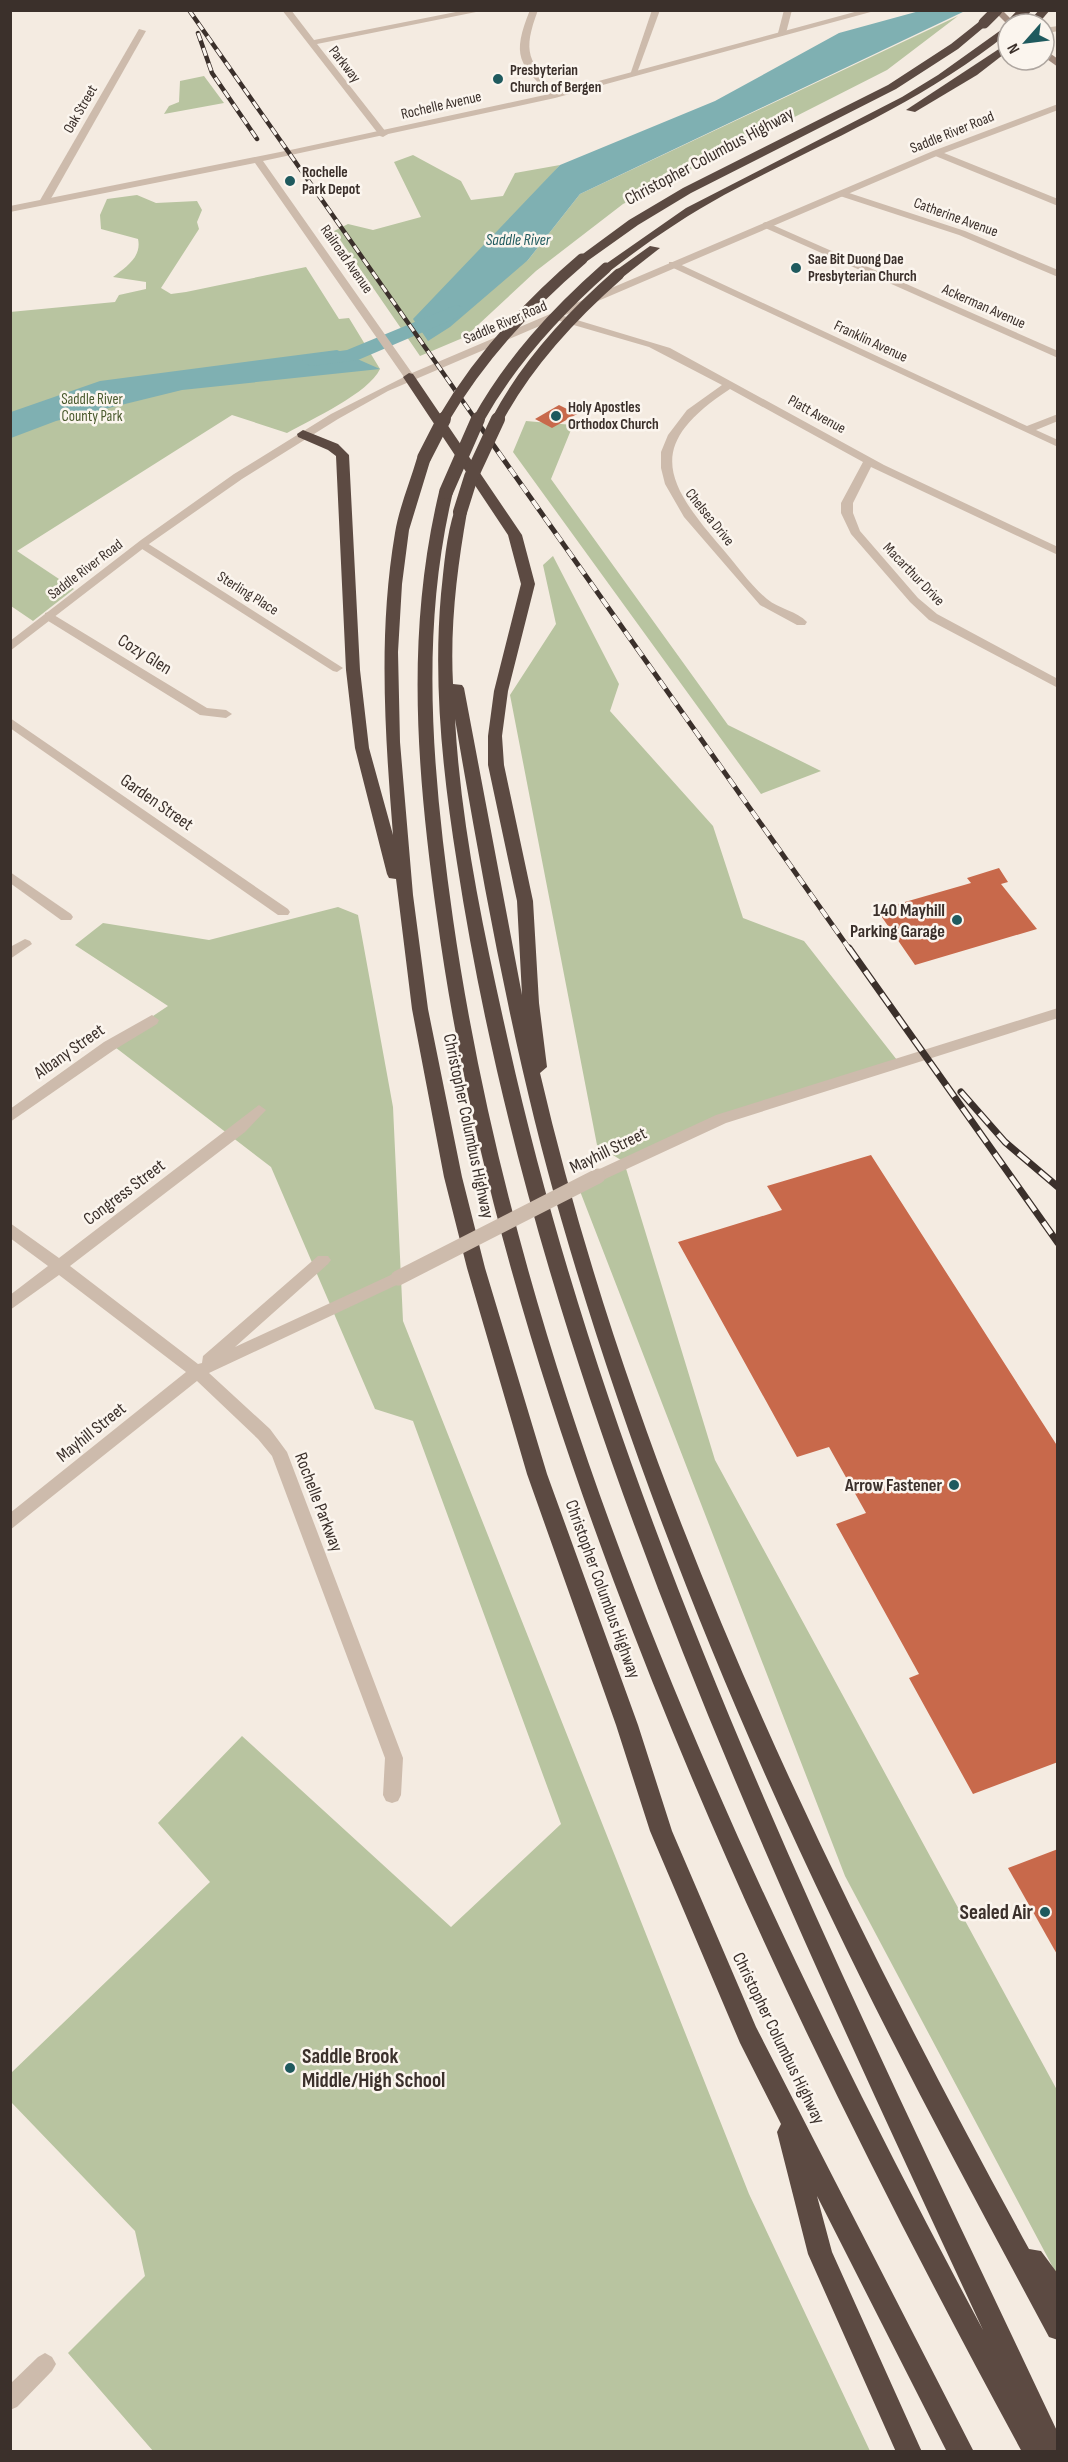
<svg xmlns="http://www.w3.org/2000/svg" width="1068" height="2462" font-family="'Sofia Sans Condensed',sans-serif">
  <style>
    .green { fill: #b8c4a0 }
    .water { fill: #7fb0b2 }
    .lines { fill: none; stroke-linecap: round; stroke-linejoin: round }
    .river { fill: #7fb0b2; fill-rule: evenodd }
    .building { fill: #c8694b }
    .minor { fill: #cdbbac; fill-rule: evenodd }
    .tertiary { fill: #cdbbac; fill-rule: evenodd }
    .secondary { fill: #a18a7d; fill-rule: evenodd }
    .motorway { fill: #5c4a42; fill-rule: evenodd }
    .rail-far2-casing { stroke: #3b302b; stroke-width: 4.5 }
    .rail-far1-casing { stroke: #3b302b; stroke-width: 5 }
    .rail-casing { stroke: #3b302b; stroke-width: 7 }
    .rail-far2 { stroke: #fbf5ee; stroke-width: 3; stroke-dasharray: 8; stroke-linecap: butt }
    .rail-far1 { stroke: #fbf5ee; stroke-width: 4; stroke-dasharray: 10; stroke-linecap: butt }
    .rail { stroke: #fbf5ee; stroke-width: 4.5; stroke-dasharray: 14; stroke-linecap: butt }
    .minor-bridge { stroke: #cdbbac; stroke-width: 15 }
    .motorway-bridge-far1 { stroke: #5c4a42; stroke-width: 11 }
    .motorway-bridge { stroke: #5c4a42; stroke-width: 14 }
    .poi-dot { fill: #1f5a5e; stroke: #fbf5ee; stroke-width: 2 }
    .labels { text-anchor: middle; stroke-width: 5; stroke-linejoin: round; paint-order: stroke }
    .far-street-label { font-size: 15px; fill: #3b302b; stroke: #fbf5ee }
    .far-poi-label { font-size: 15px; font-weight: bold; fill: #3b302b; stroke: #fbf5ee; text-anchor: start }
    .far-park-label { font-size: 15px; fill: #4a5a2e; stroke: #fbf5ee }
    .far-water-label { font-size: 16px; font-style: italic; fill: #1f5a5e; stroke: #fbf5ee }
    .street-label { font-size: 18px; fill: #3b302b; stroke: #fbf5ee }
    .poi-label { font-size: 18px; font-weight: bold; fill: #3b302b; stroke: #fbf5ee; text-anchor: end }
    .near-poi-label { font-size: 21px; font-weight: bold; fill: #3b302b; stroke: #fbf5ee; text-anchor: end }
  </style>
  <rect width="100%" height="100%" fill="#f4ebe1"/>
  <g class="green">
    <polygon points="958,16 887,70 623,204 536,271 465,337 420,356 334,231 348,224 373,230 421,217 394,162 413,155 461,181 471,200 503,196 515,173 560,165 432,311 528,260 580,194"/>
    <polygon points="204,76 224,103 164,114 169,106 179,102 180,81"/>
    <path d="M 137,195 L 156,203 L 197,201 L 202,210 L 197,222 L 199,229 L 161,288 L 171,294 L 186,292 L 306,267 L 339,319 L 349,318 L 380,369 C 369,393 312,419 287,433 L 232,415 L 17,551 L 74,589 L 33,621 L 11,606 L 10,312 L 115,302 L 119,295 L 146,289 L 146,282 L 113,277 C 126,267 142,257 138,239 L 101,229 L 100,215 L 107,199 Z"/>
    <polygon points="526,421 573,425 551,479 728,725 821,771 761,794 513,452"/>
    <polygon points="553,556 619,684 610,711 713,826 743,918 804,941 897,1060 682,1133 624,1162 715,1460 1057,2090 1057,2275 845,1876 578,1186 624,1162 597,1145 510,695 556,624 543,565"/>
    <polygon points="338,907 358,915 393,1107 403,1321 749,2194 870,2451 153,2451 68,2353 145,2276 135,2231 11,2102 11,2073 210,1882 158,1823 242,1736 451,1927 561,1824 413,1421 375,1409 271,1167 111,1044 168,1006 75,945 103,923 209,940"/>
  </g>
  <g class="water">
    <polygon points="923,10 965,11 580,194 528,260 450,327 428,341 413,319 560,165 715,101 839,33"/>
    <polygon points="337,350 380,369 182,390 56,421 11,438 11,412 100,381"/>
  </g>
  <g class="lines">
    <polygon class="river" points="456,305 463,307 466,311 463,315 358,360 312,366 305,364 302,360 305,356 347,350"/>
  </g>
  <g class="building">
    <polygon points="559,405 577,414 552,428 535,419"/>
    <polygon points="999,868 1008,882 1001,884 1037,929 915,965 877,910 971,883 967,878"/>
    <polygon points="871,1155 1058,1447 1058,1762 973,1794 909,1678 919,1674 836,1524 866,1513 829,1447 797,1457 678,1242 782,1210 767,1186"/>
    <polygon points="1058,1849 1058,1956 1008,1868"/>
  </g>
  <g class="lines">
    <g class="minor">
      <polygon points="282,10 291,10 314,40 466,10 486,10 317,44 386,132 388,134 383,137 380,136"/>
      <path d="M 530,10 L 538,10 C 522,53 528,61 558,93 L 558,97 L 552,97 C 519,63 511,57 530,10 Z"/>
      <polygon points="652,10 660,10 637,73 630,75"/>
      <polygon points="784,10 792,10 786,33 782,36 778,33"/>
      <polygon points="1058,26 1058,31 1044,34 1044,28"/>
      <polygon points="139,29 146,31 49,202 41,204 39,202"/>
      <polygon points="933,151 939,151 1058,199 1058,206 933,155"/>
      <polygon points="843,191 965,231 1058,270 1058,277 959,235 840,196 840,192"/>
      <polygon points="766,222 1058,351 1058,358 763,227 763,223"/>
      <polygon points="669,262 675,262 1027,426 1058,414 1058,421 1036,430 1058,440 1058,447 669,266"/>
      <path d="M 557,314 L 670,348 L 884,465 L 1058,547 L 1058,555 L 871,467 L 853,503 L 853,513 L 860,531 L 918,598 L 937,614 L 1058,679 L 1058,688 L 929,620 L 910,602 L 851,534 L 841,513 L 841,503 L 863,462 L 730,389 C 646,444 663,480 721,547 C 736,564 750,585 767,599 C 779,609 797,611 807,622 L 805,625 L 797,625 L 760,605 L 684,517 L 665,484 L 661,468 L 661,452 L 668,435 L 687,410 L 722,385 L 649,347 L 553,319 L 552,317 Z"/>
      <polygon points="143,542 147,543 343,668 337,672 333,671 139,547 137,545"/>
      <polygon points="49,612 207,708 226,710 232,714 226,718 200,715 45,619 45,613"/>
      <polygon points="10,718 288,909 290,912 288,915 278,915 10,728"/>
      <polygon points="10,872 71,914 73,917 71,920 61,920 10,883"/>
      <polygon points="25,939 30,941 32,944 10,959 10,947"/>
      <polygon points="1058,1008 1058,1018 726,1123 603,1180 593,1180 591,1176 593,1172 716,1115"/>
      <polygon points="152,1015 159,1020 157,1024 114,1050 10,1122 10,1109 104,1042"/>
      <polygon points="259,1105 266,1110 245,1132 70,1266 198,1364 202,1363 203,1356 318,1256 328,1256 331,1260 328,1264 235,1347 393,1274 403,1274 406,1278 403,1282 209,1373 270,1429 287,1452 403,1758 401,1795 398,1801 392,1803 386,1801 383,1795 385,1758 272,1456 258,1439 197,1381 10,1530 10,1513 186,1372 59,1275 10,1310 10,1295 48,1266 10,1238 10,1223 59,1258"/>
      <polygon points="45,2353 52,2357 56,2364 52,2371 17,2407 10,2410 10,2384 38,2357"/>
    </g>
    <polygon class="tertiary" points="862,10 878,10 555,98 263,161 412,373 933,151 1058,104 1058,110 939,155 388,391 338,419 242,479 149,544 10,651 10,641 141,540 234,474 331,414 404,377 255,163 10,212 10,206 295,149 554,93"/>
    <g class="secondary">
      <polygon points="993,10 1002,10 1016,24 1008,25"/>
      <polygon points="1044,49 1058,59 1058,67 1044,57"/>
    </g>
    <g class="motorway">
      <polygon points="1039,10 1050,10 1038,24 1027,24"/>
      <polygon points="980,21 989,23 958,49 896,89 691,193 638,225 586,262 576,259 629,220 683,188 888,85 951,44"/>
      <path d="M 1008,25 L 1008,33 C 922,103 821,143 724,195 C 684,217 646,243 610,271 L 600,268 L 686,208 L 902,97 L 938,75 Z"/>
      <polygon points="1008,43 1008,51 977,75 915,112 906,110"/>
      <polygon points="650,246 660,248 623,277 615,277 615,271"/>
      <path d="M 409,373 L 413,374 L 522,535 L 535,584 L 508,691 L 502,736 L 504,765 L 533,901 L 539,1003 L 547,1067 L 540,1073 C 637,1489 825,1876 1029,2249 L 1041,2251 L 1058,2274 L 1058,2340 L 1049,2337 C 975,2199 900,2061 832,1919 C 724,1695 631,1461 562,1222 C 514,1057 484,888 455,719 C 461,829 485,938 509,1045 C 618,1533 846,1983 1058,2433 L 1058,2452 L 1022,2452 C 869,2170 726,1883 614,1582 C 534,1367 468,1145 437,917 C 417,773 405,635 439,492 L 446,488 L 453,492 C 419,634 433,776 453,919 C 524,1414 749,1892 983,2330 C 764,1858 537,1382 457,863 C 443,775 433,684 441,594 C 444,566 446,536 455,509 L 465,509 L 467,512 C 457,569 450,626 453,684 L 462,685 L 464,688 L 522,995 L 517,901 L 488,765 L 488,736 L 494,691 L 521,584 L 508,535 L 403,377 Z"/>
      <path d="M 303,430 L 338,444 L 349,455 L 360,670 L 369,748 L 393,835 C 385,734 378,633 395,533 C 399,508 410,482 417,458 L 424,454 L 431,458 L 409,530 L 402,584 L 398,652 L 400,742 L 413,895 L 428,1009 L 462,1177 L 485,1268 L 547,1474 L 638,1725 L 672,1831 L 756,2027 L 974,2452 L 947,2452 L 817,2196 L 832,2252 L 922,2452 L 896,2452 L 808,2254 L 777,2132 L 781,2124 L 740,2043 L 650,1831 L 616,1725 L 527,1474 L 467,1268 L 444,1177 L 412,1009 L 396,879 L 389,878 L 387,874 L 355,748 L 346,670 L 336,456 L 328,450 L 298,437 L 297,434 Z"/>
    </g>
    <defs>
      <g id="rail-far2">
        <polyline points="189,10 476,420"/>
        <polyline points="198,33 212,73 257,139"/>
      </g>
      <polyline id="rail-far1" points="475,419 850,950"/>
      <g id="rail">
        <polyline points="849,948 1058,1243"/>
        <polyline points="961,1092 1005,1142 1058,1187"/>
      </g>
    </defs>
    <use href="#rail-far2" class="rail-far2-casing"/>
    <use href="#rail-far1" class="rail-far1-casing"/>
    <use href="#rail" class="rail-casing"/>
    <use href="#rail-far2" class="rail-far2"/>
    <use href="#rail-far1" class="rail-far1"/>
    <use href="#rail" class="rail"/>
    <polyline class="minor-bridge" points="398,1278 598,1176"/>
    <g class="motorway-bridge-far1">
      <polyline points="984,23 997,10"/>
      <polyline points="1012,24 1025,10"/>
      <path d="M 443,420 C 480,357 527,306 582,259"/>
      <path d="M 478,420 C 511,361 555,313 606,268"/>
      <path d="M 497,420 C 527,363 571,316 619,274"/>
    </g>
    <g class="motorway-bridge">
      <polyline points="424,458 444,419"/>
      <polyline points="446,492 478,419"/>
      <polyline points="460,512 471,477 498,419"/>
    </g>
  </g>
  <g class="poi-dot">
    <circle cx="498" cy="79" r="6"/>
    <circle cx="290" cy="181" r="6"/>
    <circle cx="796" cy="268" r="6"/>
    <circle cx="556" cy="416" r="6"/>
    <circle cx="957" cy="920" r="6"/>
    <circle cx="954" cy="1485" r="6"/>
    <circle cx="1045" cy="1912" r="6"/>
    <circle cx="290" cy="2068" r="6"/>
  </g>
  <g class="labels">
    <g class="far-street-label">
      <text transform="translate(345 64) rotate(52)" y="5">Parkway</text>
      <text transform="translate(441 105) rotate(-13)" y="5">Rochelle Avenue</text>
      <text transform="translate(80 109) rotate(-60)" y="5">Oak Street</text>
      <text transform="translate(952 132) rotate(-22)" y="5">Saddle River Road</text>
      <text transform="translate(956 217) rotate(20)" y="5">Catherine Avenue</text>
      <text transform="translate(347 259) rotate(55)" y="5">Railroad Avenue</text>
      <text transform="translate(984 306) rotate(24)" y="5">Ackerman Avenue</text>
      <text transform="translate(505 322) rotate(-23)" y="5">Saddle River Road</text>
      <text transform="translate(871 341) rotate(25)" y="5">Franklin Avenue</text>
      <text transform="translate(817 414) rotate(29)" y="5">Platt Avenue</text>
      <text transform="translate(710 517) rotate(51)" y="5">Chelsea Drive</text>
      <text transform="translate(85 569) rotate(-37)" y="5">Saddle River Road</text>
      <text transform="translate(914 574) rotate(46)" y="5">Macarthur Drive</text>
      <text transform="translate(248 593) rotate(32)" y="5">Sterling Place</text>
    </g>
    <g class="far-poi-label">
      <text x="510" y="75">Presbyterian<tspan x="510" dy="17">Church of Bergen</tspan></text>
      <text x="302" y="177">Rochelle<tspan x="302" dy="17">Park Depot</tspan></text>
      <text x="808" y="264">Sae Bit Duong Dae<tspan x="808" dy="17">Presbyterian Church</tspan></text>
      <text x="568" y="412">Holy Apostles<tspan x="568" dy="17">Orthodox Church</tspan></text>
    </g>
    <g class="far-park-label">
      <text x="92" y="404">Saddle River<tspan x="92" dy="17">County Park</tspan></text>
    </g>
    <g class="far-water-label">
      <text x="518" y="245">Saddle River</text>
    </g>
    <g class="street-label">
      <text transform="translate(709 156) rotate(-28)" y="6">Christopher Columbus Highway</text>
      <text transform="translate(145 654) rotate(32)" y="6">Cozy Glen</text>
      <text transform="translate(157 802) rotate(35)" y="6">Garden Street</text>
      <text transform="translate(69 1051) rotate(-35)" y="6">Albany Street</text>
      <text transform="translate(469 1126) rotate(78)" y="6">Christopher Columbus Highway</text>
      <text transform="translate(608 1150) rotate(-26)" y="6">Mayhill Street</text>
      <text transform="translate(124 1192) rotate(-37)" y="6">Congress Street</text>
      <text transform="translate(91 1432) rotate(-39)" y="6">Mayhill Street</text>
      <text transform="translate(319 1502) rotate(69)" y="6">Rochelle Parkway</text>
      <text transform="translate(603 1589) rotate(70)" y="6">Christopher Columbus Highway</text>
      <text transform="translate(779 2038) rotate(64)" y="6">Christopher Columbus Highway</text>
    </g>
    <g class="poi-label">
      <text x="945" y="916">140 Mayhill<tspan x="945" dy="21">Parking Garage</tspan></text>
      <text x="942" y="1491">Arrow Fastener</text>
    </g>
    <g class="near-poi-label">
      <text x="1033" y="1919">Sealed Air</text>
      <text x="302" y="2063" text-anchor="start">Saddle Brook<tspan x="302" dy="24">Middle/High School</tspan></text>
    </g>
  </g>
  <rect width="1068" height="2462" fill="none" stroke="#3b302b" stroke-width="24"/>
  <g transform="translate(1026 42) rotate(242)"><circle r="28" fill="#fbf5ee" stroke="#aea6a0" stroke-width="1.5"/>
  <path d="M0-4.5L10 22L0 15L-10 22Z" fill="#1f5a5e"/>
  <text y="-9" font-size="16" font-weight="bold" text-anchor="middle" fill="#3b302b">N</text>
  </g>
</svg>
